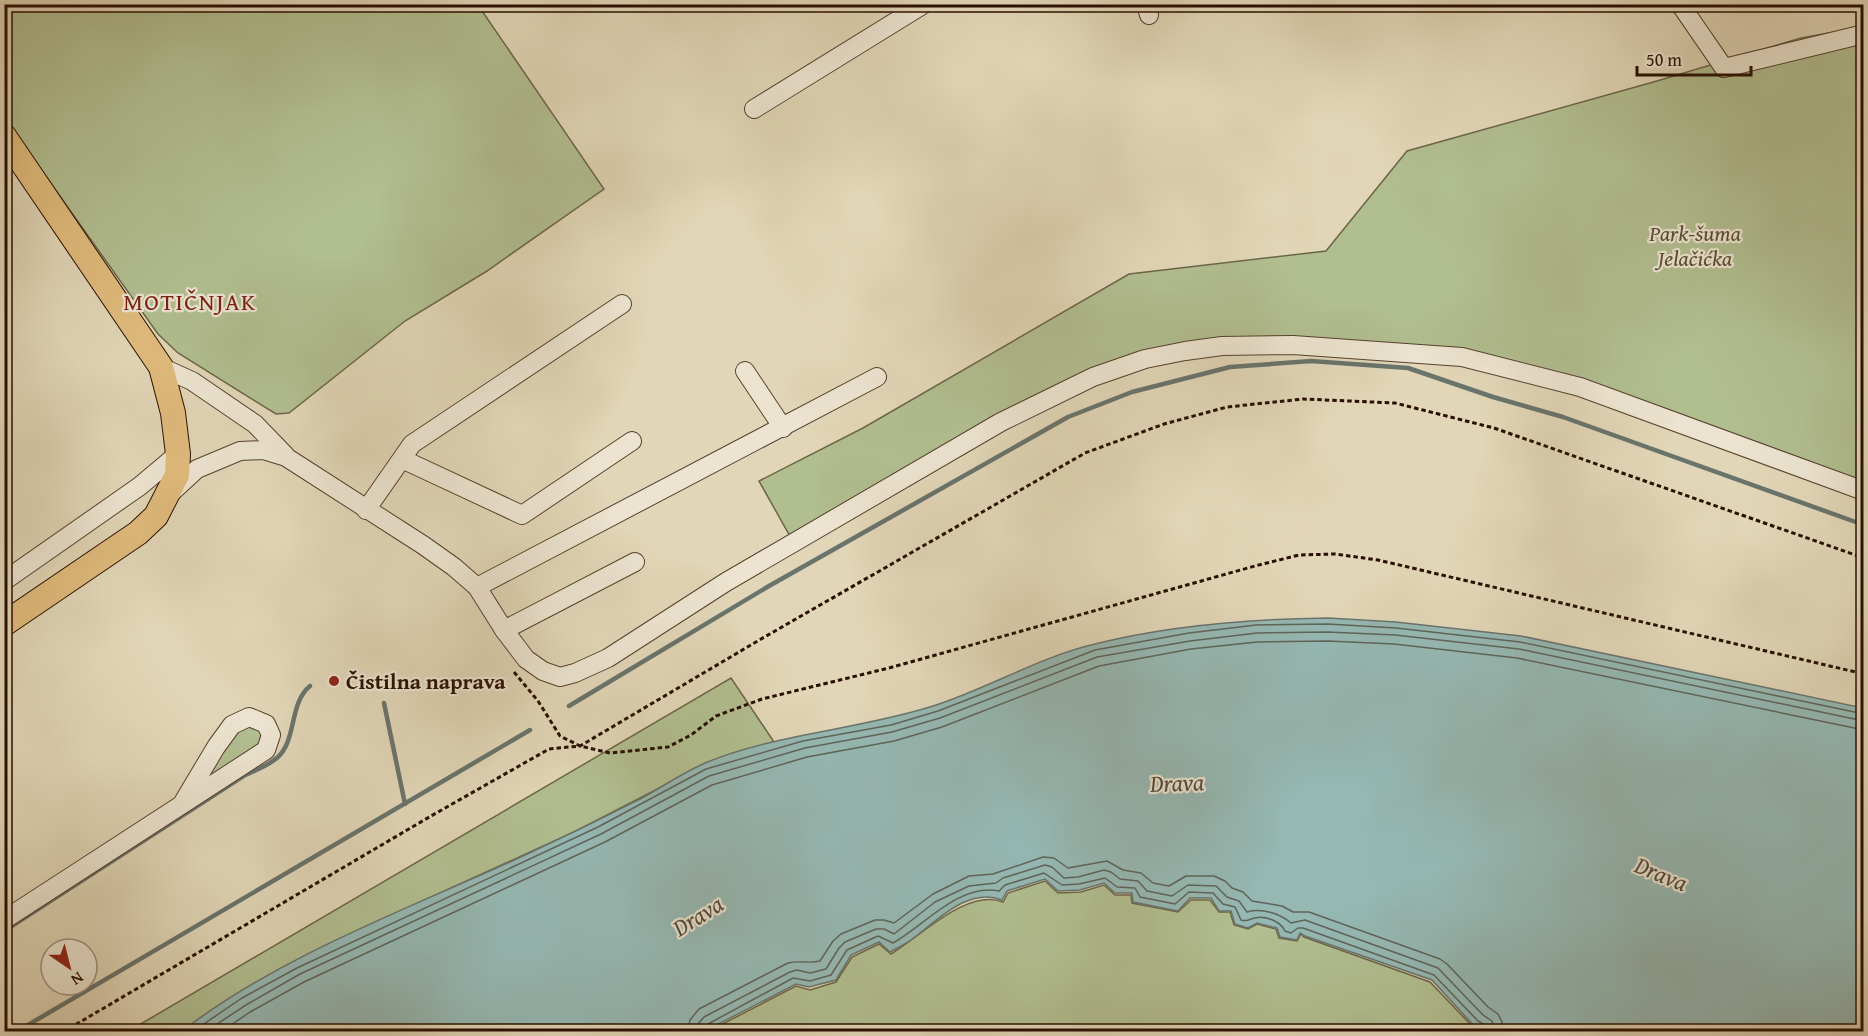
<svg xmlns="http://www.w3.org/2000/svg" width="1868" height="1036" font-family="'Gentium Book Plus',serif">
  <style>
    .green { fill: #b1be90; stroke: #6c6648; stroke-width: 1.5 }
    .water { fill: #95b8b3; stroke: #69746c; stroke-width: 1.5 }
    .lines { fill: none; stroke-linecap: round; stroke-linejoin: round }
    .shore { stroke: #5e645a; stroke-width: 1.5 }
    .stream { stroke: #69746c; stroke-width: 4.5 }
    .minor-casing { stroke: #56412e; stroke-width: 20 }
    .major-casing { stroke: #280f01; stroke-width: 26 }
    .path { stroke: #280f01; stroke-width: 3; stroke-dasharray: 4.5 3; stroke-linecap: butt }
    .minor { stroke: #ece4d0; stroke-width: 18 }
    .major { stroke: #e0bb7c; stroke-width: 24 }
    .poi-dot { fill: #8f2418; stroke: #ece4d0; stroke-width: 2 }
    .labels { text-anchor: middle; stroke-width: 4.5; stroke-linejoin: round; paint-order: stroke }
    .park-label { font-size: 22px; font-style: italic; fill: #584c33; stroke: #ece4d0 }
    .poi-label { font-size: 22px; font-weight: bold; fill: #280f01; stroke: #ece4d0; text-anchor: start }
    .neighbourhood-label { font-size: 24px; letter-spacing: 1.5px; fill: #7a1f14; stroke: #ece4d0 }
    .water-label { font-size: 24px; font-style: italic; fill: #4e4a3f; stroke: #ece4d0 }
  </style>
  <rect width="100%" height="100%" fill="#e1d6b7"/>
  <filter id="stains"><feTurbulence type="fractalNoise" baseFrequency=".00333" numOctaves="4"/><feColorMatrix values="0 0 0 0 .2 0 0 0 0 .09 0 0 0 0 .02 0 0 0 .5 -.17"/></filter>
  <radialGradient id="worn" r=".72"><stop offset=".6" stop-color="#630" stop-opacity="0"/><stop offset="1" stop-color="#630" stop-opacity=".3"/></radialGradient>
  <g class="green">
    <polygon points="4,5 478,5 604,189 487,271 405,321 289,413 276,414 178,353 158,334 5,119"/>
    <polygon points="1863,27 1863,490 1453,350 1139,356 791,538 759,481 863,428 1129,274 1326,251 1407,151 1657,81 1801,38"/>
    <polygon points="731,678 774,742 673,781 574,832 403,910 194,1031 127,1032"/>
    <polygon points="247,724 258,727 263,736 261,746 203,784 233,731"/>
    <path d="M 1045,881 L 1058,893 L 1081,892 L 1104,885 L 1115,895 L 1131,895 L 1132,903 L 1178,912 L 1191,900 L 1210,900 L 1219,912 L 1230,912 L 1234,925 L 1248,929 L 1257,924 L 1276,929 L 1279,938 L 1297,941 L 1301,934 L 1304,937 L 1430,982 L 1474,1028 L 1482,1031 L 709,1031 L 796,986 L 810,990 L 836,982 L 852,957 L 879,944 L 891,954 C 921,936 967,888 1003,902 L 1008,893 Z"/>
  </g>
  <path class="water" d="M 1328,618 L 1396,622 L 1521,636 L 1863,708 L 1863,1031 L 1488,1031 L 1475,1027 L 1432,980 L 1305,936 L 1300,933 L 1297,940 L 1280,937 L 1277,928 L 1257,923 L 1248,928 L 1235,924 L 1231,911 L 1219,911 L 1211,898 L 1190,898 L 1178,911 L 1133,902 L 1132,893 L 1115,893 L 1104,883 L 1080,890 L 1058,891 L 1045,879 L 1007,891 L 1002,900 C 968,886 936,922 911,940 C 905,944 897,948 890,952 L 879,942 L 851,955 L 836,980 L 809,987 L 796,984 L 705,1031 L 182,1031 C 283,954 408,909 523,856 C 562,838 601,819 640,799 C 661,788 682,773 705,763 C 778,733 858,730 933,706 C 987,689 1039,657 1095,644 C 1171,625 1250,619 1328,618 Z"/>
  <g class="lines">
    <g class="shore">
      <polyline points="192,1032 242,998 297,968 598,827 706,769 803,741 891,725 938,711 1095,650 1189,633 1256,625 1328,624 1396,628 1520,642 1864,714"/>
      <polyline points="205,1032 246,1005 300,974 601,834 709,776 805,748 892,732 940,718 1097,657 1190,641 1257,633 1328,632 1395,635 1519,649 1864,721"/>
      <polyline points="221,1032 250,1012 304,982 605,842 712,785 807,757 894,741 942,727 1099,666 1191,649 1257,642 1328,641 1394,644 1517,658 1864,730"/>
      <path d="M 688,1032 L 690,1020 L 699,1009 L 788,963 C 799,960 809,964 820,961 L 833,941 L 841,934 L 875,920 L 884,920 L 894,923 L 933,894 L 969,876 L 993,874 L 1043,857 L 1054,858 L 1068,868 L 1107,861 L 1123,870 L 1141,873 L 1153,883 L 1169,886 L 1186,876 L 1214,876 L 1225,881 L 1232,888 L 1243,892 L 1252,901 L 1282,906 L 1293,912 L 1309,912 L 1440,959 L 1447,964 L 1488,1007 L 1498,1014 L 1502,1022 L 1504,1032"/>
      <path d="M 697,1032 L 698,1024 L 704,1017 L 790,972 L 797,970 L 810,973 L 826,969 L 839,948 L 845,942 L 876,929 L 884,929 L 894,934 L 935,902 L 969,886 L 996,883 L 1003,878 L 1045,865 L 1052,867 L 1064,878 L 1078,877 L 1104,870 L 1111,872 L 1120,879 L 1138,881 L 1147,891 L 1172,896 L 1188,885 L 1216,886 L 1227,897 L 1239,901 L 1247,912 C 1262,908 1279,913 1291,923 L 1305,920 L 1438,968 L 1483,1015 L 1492,1021 L 1495,1032"/>
      <path d="M 704,1032 L 708,1024 L 793,978 L 810,981 L 831,975 L 847,950 L 878,936 L 893,943 C 924,926 959,883 999,891 L 1005,885 L 1044,873 L 1062,885 L 1079,884 L 1105,878 L 1117,887 L 1135,888 L 1140,897 L 1175,904 L 1189,892 L 1213,893 L 1223,904 L 1235,907 L 1241,920 C 1248,922 1249,919 1255,918 C 1266,915 1281,922 1285,931 L 1291,933 L 1298,928 L 1303,928 L 1434,975 L 1478,1021 L 1485,1025 L 1487,1032"/>
    </g>
    <g class="stream">
      <polyline points="384,703 405,804"/>
      <polyline points="569,706 769,586 1068,417 1132,392 1230,367 1311,361 1408,368 1493,397 1563,417 1864,525"/>
      <path d="M 4,931 L 245,775 C 256,770 268,766 278,757 C 297,739 289,703 310,686"/>
      <polyline points="16,1032 530,730"/>
    </g>
    <defs>
      <g id="minor">
        <polyline points="1146,4 1149,15"/>
        <polyline points="1680,4 1724,68 1864,34"/>
        <polyline points="754,109 924,4"/>
        <polyline points="161,367 192,381 255,424 285,455"/>
        <polyline points="745,371 783,428"/>
        <polyline points="402,459 522,515 632,441"/>
        <polyline points="172,492 197,469 240,451 263,450 286,457 423,545 454,567 477,587 504,630 526,659 543,671 560,677 575,673 608,658 726,582 1001,422 1093,377 1145,359 1185,351 1222,346 1293,345 1462,357 1580,387 1864,491"/>
        <polyline points="366,510 412,444 622,304"/>
        <polyline points="4,581 140,486 178,454"/>
        <polyline points="477,587 877,377"/>
        <polyline points="504,630 635,562"/>
        <polyline points="4,920 266,750 271,735 266,724 249,717 232,725 216,747 182,804"/>
      </g>
      <polyline id="major" points="4,136 161,367 173,413 178,454 177,475 156,516 138,533 4,624"/>
    </defs>
    <use href="#minor" class="minor-casing"/>
    <use href="#major" class="major-casing"/>
    <g class="path">
      <polyline points="514,672 538,701 560,736 580,746 610,753 668,747 691,735 716,716 762,699 889,668 1255,566 1299,555 1335,554 1378,560 1864,674"/>
      <polyline points="63,1032 431,816 549,749 580,746 761,639 1085,453 1164,424 1227,407 1303,399 1395,403 1494,428 1864,558"/>
    </g>
    <use href="#minor" class="minor"/>
    <use href="#major" class="major"/>
  </g>
  <circle class="poi-dot" cx="334" cy="681" r="6"/>
  <g class="labels">
    <g class="park-label">
      <text x="1695" y="241">Park-šuma<tspan x="1695" dy="25">Jelačićka</tspan></text>
    </g>
    <g class="poi-label">
      <text x="346" y="689">Čistilna naprava</text>
    </g>
    <g class="neighbourhood-label">
      <text x="190" y="310">MOTIČNJAK</text>
    </g>
    <g class="water-label">
      <text transform="translate(1177 783) rotate(-2)" y="8">Drava</text>
      <text transform="translate(1661 874) rotate(22)" y="8">Drava</text>
      <text transform="translate(698 916) rotate(-32)" y="8">Drava</text>
    </g>
  </g>
  <rect width="1868" height="1036" fill="none" stroke="#e1d6b7" stroke-width="24"/>
  <rect x="6" y="6" width="1856" height="1024" fill="none" stroke="#280f01" stroke-width="3"/>
  <rect x="12" y="12" width="1844" height="1012" fill="none" stroke="#280f01" stroke-width="1.5"/>
  <g transform="translate(69 967) rotate(145)"><circle r="28" fill="#ece4d0" stroke="#9e8f7d" stroke-width="1.5"/>
  <path d="M0-4.5L10 22L0 15L-10 22Z" fill="#8f2418"/>
  <text y="-9" font-size="16" font-weight="bold" text-anchor="middle" fill="#280f01">N</text>
  </g>
  <path d="M1637 66v9h114v-9" fill="none" stroke="#280f01" stroke-width="3"/>
  <text x="1646" y="66" font-size="18" fill="#280f01" stroke="#ece4d0" stroke-width="4.5" paint-order="stroke">50 m</text>
  <rect width="100%" height="100%" filter="url(#stains)"/>
  <rect width="100%" height="100%" fill="url(#worn)"/>
</svg>
